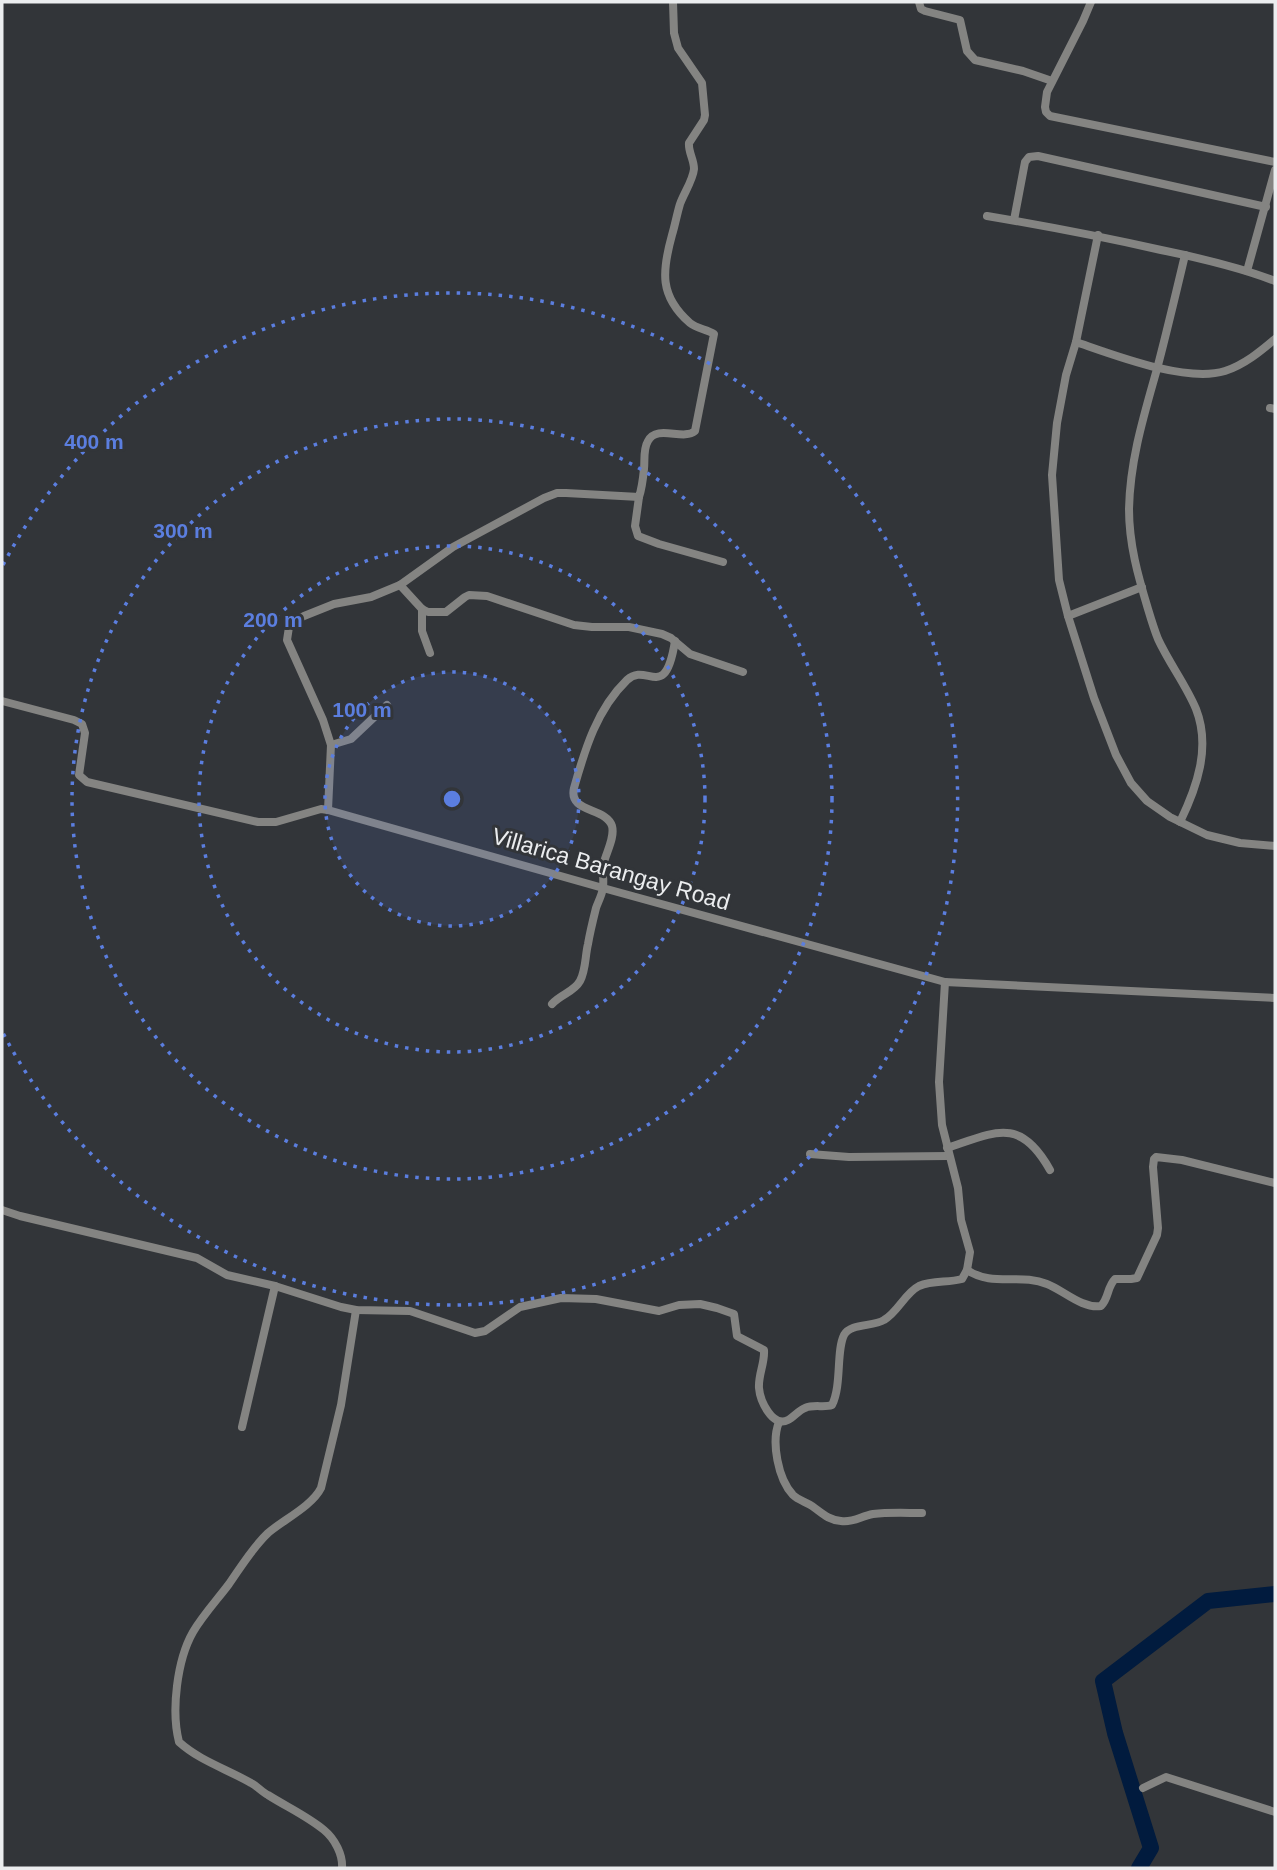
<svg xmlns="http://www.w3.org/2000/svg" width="1277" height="1870" font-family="Helvetica,sans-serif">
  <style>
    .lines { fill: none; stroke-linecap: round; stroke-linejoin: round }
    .river { stroke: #011b3e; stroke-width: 16 }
    .street { stroke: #848482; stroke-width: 8 }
    .ring { fill: none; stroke: #5b7edf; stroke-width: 3.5; stroke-dasharray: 3.5 7 }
    .labels { text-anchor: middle; stroke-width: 6; stroke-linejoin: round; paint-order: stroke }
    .street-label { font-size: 23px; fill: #ebedef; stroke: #323539 }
    .centre { fill: #5b7edf; stroke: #323539; stroke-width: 3.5 }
    .ring-label { font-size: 21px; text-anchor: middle; font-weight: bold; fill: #5b7edf; stroke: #323539; stroke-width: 6; stroke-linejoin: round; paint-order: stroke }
  </style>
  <rect width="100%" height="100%" fill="#323539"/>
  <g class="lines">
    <polyline class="river" points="1139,1868 1151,1848 1115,1733 1103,1681 1208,1601 1275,1594"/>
    <g class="street">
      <polyline points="919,2 921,9 925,11 960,20 967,51 975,60 1023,71 1052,81"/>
      <polyline points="1091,2 1083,21 1047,92 1045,107 1046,112 1050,116 1275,162"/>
      <path d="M 987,216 C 1046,226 1104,237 1161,250 C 1200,258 1239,267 1275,281"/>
      <polyline points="1014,220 1025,162 1029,157 1038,156 1266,207"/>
      <polyline points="1098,235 1076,342 1066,375 1057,423 1052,475 1059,580 1068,616 1094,698 1116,755 1131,783 1147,801 1170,817 1207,835 1240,843 1275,846"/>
      <polyline points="1247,271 1275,170"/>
      <path d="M 1076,342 C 1114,355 1186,383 1225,371 C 1244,365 1261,351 1275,339"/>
      <polyline points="1270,408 1275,409"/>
      <polyline points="639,497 635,526 638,536 659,544 723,562"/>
      <polyline points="400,585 422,609 428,612 446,612 465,597 469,595 487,596 574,625 592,627 629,627 662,634 671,638 690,654 743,672"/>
      <polyline points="422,609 422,631 430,653"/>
      <polyline points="1068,616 1142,587"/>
      <polyline points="2,701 74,720 82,724 85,733 79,775 87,782 258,822 276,822 321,809 328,810 603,888 945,982 1275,998"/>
      <polyline points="331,745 351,739 387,705"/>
      <path d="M 328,810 L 331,745 L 323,720 L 287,640 L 289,627 L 293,622 L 304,616 L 334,604 L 371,597 L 400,585 L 453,547 L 544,498 L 557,493 L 566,493 L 639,497 C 642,488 643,479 644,469 C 645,460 643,449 648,441 C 657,424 683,441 695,431 L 714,334 C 707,329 697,329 690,323 C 659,296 662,271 672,235 C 675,225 677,214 680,204 C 684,193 693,180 694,169 C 694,159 688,152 689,143 L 704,120 L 705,115 L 702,83 L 678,48 L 674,33 L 673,2"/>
      <path d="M 1180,822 C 1197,787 1211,747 1196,709 C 1186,685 1169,663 1158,639 C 1154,629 1151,619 1148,609 C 1138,576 1129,544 1129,509 C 1130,460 1144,415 1157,369 C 1167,331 1176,293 1185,255"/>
      <path d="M 552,1004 C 561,994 574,992 580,981 C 586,970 585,956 588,944 C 590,932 593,920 596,908 C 598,902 602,895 603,888 C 604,879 602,870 604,862 C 607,851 615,837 612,826 C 606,807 568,813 574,788 C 585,749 597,709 627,680 C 647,661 665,704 675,641"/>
      <path d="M 947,1148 C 995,1132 1020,1116 1050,1170"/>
      <polyline points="810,1154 849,1157 948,1156"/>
      <path d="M 2,1210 L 20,1216 L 197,1258 L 227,1275 L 275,1286 L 341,1307 L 356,1310 L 410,1311 L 475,1333 L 485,1331 L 520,1307 L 561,1298 L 596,1299 L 659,1311 L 679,1305 L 700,1304 L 717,1308 L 734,1314 L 737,1336 L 764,1350 C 765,1363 758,1375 759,1388 C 760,1400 772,1428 788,1420 C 794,1417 799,1410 805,1408 C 814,1404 824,1408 832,1405 C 842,1385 836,1351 844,1335 C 851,1323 873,1327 884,1320 C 898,1312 905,1293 919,1286 C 933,1280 948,1283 962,1279 L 967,1270 L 970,1252 L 961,1220 L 958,1188 L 942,1125 L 939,1082 L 945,982"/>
      <path d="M 967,1270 C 992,1287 1021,1273 1047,1284 C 1063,1290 1082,1309 1101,1306 C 1109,1298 1107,1287 1115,1279 L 1131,1279 L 1137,1278 L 1157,1235 L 1158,1228 L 1153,1167 L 1154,1159 L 1156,1157 L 1182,1160 L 1275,1183"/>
      <path d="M 779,1422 C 771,1442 778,1479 793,1495 C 798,1500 806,1502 812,1506 C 822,1513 828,1520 841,1521 C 853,1523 861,1516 873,1514 C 889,1512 906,1513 922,1513"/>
      <polyline points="242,1427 275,1286"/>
      <polyline points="1143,1788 1166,1777 1275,1812"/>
      <path d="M 342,1868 C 343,1855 335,1839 324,1830 C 307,1816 287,1807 268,1795 C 262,1792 257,1786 251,1783 C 227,1769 200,1761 179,1742 C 171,1711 177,1660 193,1632 C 203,1615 217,1600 229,1584 C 241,1567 252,1548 268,1533 C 283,1520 312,1506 321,1488 L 341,1405 L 356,1310"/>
    </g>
  </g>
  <circle cx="452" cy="799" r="127" fill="#5b7edf" fill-opacity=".12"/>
  <g class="ring">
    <circle cx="452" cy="799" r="127"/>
    <circle cx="452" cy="799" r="253"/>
    <circle cx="452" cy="799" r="380"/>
    <path d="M3 565A506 506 0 1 1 3 1033"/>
  </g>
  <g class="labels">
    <g class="street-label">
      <text transform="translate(611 869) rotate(16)" y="8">Villarica Barangay Road</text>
    </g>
  </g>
  <circle cx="452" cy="799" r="10" class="centre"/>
  <g class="ring-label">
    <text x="94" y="449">400 m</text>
    <text x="183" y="538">300 m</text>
    <text x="273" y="627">200 m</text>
    <text x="362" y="717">100 m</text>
  </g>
  <rect width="1277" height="1870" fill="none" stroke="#ebedef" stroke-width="7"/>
</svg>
